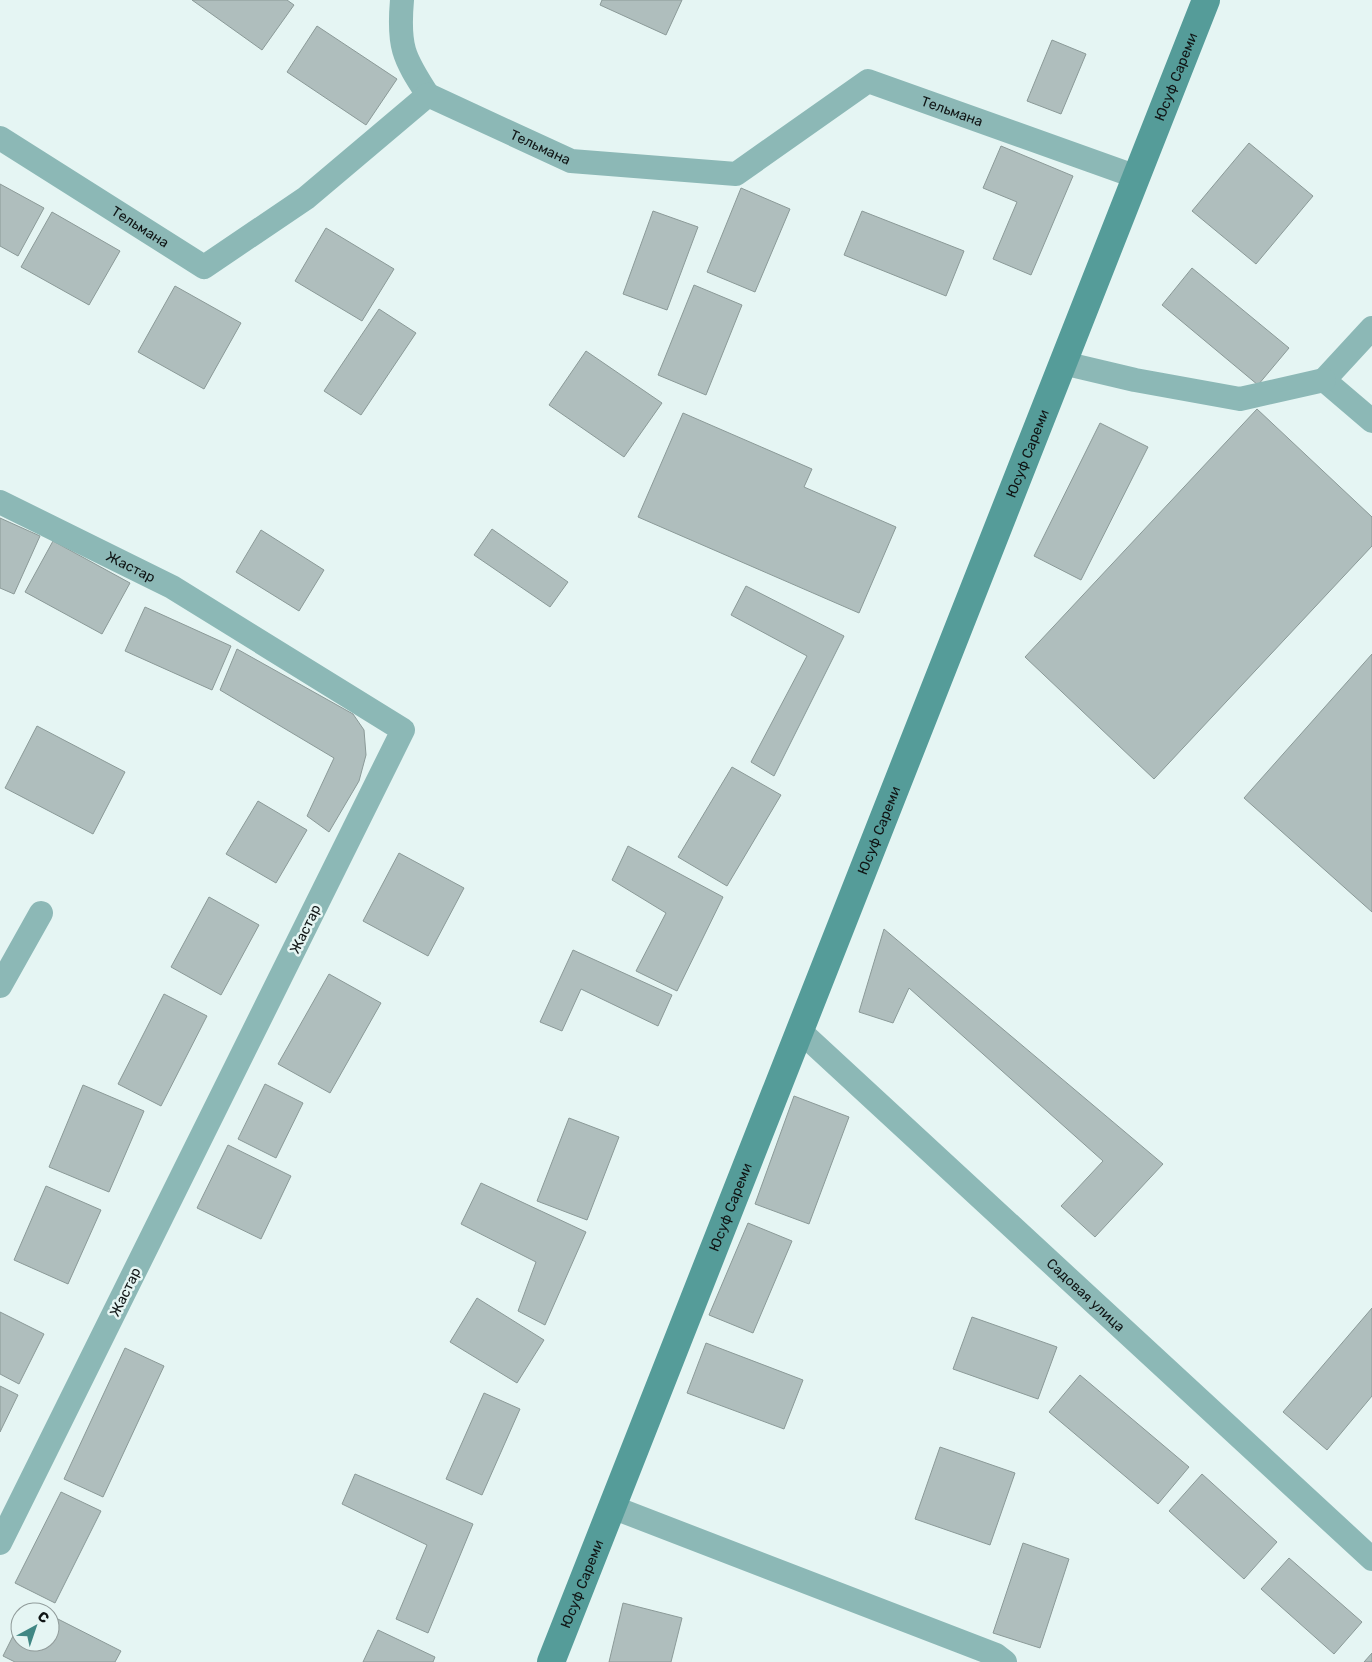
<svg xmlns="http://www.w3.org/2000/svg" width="1372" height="1662" font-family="Rubik,sans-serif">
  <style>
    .building { fill: #afbebd; stroke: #8b9a98 }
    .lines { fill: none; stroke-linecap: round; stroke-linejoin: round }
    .minor { stroke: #8cb8b6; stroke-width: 24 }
    .secondary { stroke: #559c99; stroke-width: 28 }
    .labels { text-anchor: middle; stroke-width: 5; stroke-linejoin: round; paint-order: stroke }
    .street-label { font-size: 14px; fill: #101515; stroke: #e5f5f3 }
  </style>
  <rect width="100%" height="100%" fill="#e5f5f3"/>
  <g class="building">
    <polygon points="192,0 287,0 294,5 262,50"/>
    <polygon points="602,0 682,0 666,35 600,5"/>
    <polygon points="317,26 397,79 366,125 287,72"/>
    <polygon points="1052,40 1086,54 1061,114 1027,101"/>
    <polygon points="1249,143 1313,196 1256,264 1192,211"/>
    <polygon points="1001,146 1073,176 1031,275 993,259 1017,202 983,188"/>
    <polygon points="0,184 44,208 18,256 0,246"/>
    <polygon points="741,188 790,209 755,292 707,272"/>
    <polygon points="653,211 698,227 667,310 623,294"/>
    <polygon points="862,211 964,251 946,296 844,255"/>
    <polygon points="52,212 120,251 89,305 21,267"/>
    <polygon points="326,228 394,269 362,321 295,281"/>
    <polygon points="1192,268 1289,348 1258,385 1162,305"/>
    <polygon points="694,285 742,305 706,395 658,375"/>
    <polygon points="175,286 241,323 204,389 138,352"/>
    <polygon points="379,309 416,333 361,415 324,391"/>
    <polygon points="586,351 662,403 624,457 549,405"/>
    <polygon points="1257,409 1372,517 1372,546 1154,779 1025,657"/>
    <polygon points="683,413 812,469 804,487 896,527 859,613 638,517"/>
    <polygon points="1100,423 1148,447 1081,580 1034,556"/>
    <polygon points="0,518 40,536 14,594 0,588"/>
    <polygon points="492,529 568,582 550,607 474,555"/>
    <polygon points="261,530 324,570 299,611 236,572"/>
    <polygon points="53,541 130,583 102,634 25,592"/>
    <polygon points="746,586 844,636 774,776 751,762 807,656 731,615"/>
    <polygon points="145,607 231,646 212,690 125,651"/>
    <polygon points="237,649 353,714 364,730 366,755 359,781 329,832 307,816 334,758 220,690"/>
    <polygon points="1372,654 1372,912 1244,798"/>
    <polygon points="37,726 125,772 93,834 5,788"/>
    <polygon points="732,767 781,795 727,886 678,857"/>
    <polygon points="258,801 307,830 276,883 226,854"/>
    <polygon points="628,846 723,897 677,991 636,971 666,913 612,880"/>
    <polygon points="399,853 464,888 428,956 363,921"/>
    <polygon points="209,897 259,925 221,995 171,967"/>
    <polygon points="884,929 1163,1164 1095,1237 1061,1206 1103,1161 909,988 893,1023 859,1012"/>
    <polygon points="573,950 672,995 658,1026 581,989 562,1031 540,1022"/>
    <polygon points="329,974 381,1003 330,1093 278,1064"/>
    <polygon points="164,994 207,1016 161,1106 118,1084"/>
    <polygon points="265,1084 303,1103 276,1158 238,1139"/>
    <polygon points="83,1085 144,1111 109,1192 49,1167"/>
    <polygon points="794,1096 849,1117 809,1224 755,1204"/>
    <polygon points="569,1118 619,1137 587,1220 537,1201"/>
    <polygon points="228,1145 291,1176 261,1239 197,1208"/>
    <polygon points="481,1183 586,1232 545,1325 518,1311 536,1262 461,1224"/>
    <polygon points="46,1186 101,1210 68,1284 14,1260"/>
    <polygon points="748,1223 792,1241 753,1333 709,1315"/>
    <polygon points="477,1298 544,1340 517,1383 450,1342"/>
    <polygon points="1372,1308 1372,1396 1327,1450 1283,1412"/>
    <polygon points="0,1312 44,1334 19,1384 0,1374"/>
    <polygon points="972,1317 1057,1347 1038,1399 953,1369"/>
    <polygon points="706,1343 803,1380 784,1429 687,1393"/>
    <polygon points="125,1348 164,1366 103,1497 64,1479"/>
    <polygon points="1080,1375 1189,1467 1158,1504 1049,1412"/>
    <polygon points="0,1386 18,1395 0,1432"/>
    <polygon points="484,1393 520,1409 482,1495 446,1479"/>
    <polygon points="940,1447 1015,1473 990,1545 915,1519"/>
    <polygon points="355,1474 473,1524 428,1633 396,1619 427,1545 342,1504"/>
    <polygon points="1202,1474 1277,1542 1244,1579 1169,1511"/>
    <polygon points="61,1492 101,1511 55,1603 15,1583"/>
    <polygon points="1023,1543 1069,1559 1040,1648 993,1633"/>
    <polygon points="1289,1558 1362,1622 1334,1654 1261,1589"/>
    <polygon points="623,1603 682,1618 671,1662 609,1662"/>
    <polygon points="29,1605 44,1612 25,1612"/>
    <polygon points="50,1615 121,1651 115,1662 15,1662 3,1656 20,1622 20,1642 50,1642"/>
    <polygon points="378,1630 435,1657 433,1662 363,1662"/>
    <polygon points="1372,1653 1372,1662 1364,1662"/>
  </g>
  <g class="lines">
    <g class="minor">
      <path d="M 402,0 C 398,46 403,57 428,95"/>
      <path id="s1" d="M 0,138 L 204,267 L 306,198 L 428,95 L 571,161 L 736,174 L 868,81 L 1137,177"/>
      <polyline points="1372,328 1324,380 1372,421"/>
      <polyline points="1063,363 1135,380 1240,399 1324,380"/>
      <path id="s2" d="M 0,502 L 172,587 L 403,730 L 0,1543"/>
      <polyline points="0,986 41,913"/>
      <path id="s3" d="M 800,1031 L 1372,1559"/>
      <polyline points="612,1507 996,1655 1005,1662"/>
    </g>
    <path class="secondary" id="s4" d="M 551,1662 L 1206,0"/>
  </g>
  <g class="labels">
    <g class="street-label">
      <text dy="5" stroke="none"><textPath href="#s4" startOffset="1704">Юсуф Сареми</textPath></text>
      <text dy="5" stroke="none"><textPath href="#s1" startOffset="1098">Тельмана</textPath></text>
      <text dy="5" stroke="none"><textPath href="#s1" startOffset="648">Тельмана</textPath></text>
      <text dy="5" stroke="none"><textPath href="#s1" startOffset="166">Тельмана</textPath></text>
      <text dy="5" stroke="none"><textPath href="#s4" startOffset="1299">Юсуф Сареми</textPath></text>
      <text dy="5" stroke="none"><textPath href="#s2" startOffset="146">Жастар</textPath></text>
      <text dy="5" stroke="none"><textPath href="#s4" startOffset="894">Юсуф Сареми</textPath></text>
      <text transform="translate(305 929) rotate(-64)" y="5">Жастар</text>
      <text dy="5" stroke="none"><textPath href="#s4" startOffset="489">Юсуф Сареми</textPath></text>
      <text transform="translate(125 1292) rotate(-64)" y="5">Жастар</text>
      <text dy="5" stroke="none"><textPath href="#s3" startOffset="389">Садовая улица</textPath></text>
      <text dy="5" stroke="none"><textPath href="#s4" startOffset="84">Юсуф Сареми</textPath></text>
    </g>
  </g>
  <g transform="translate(35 1627) rotate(40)"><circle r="24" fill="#e5f5f3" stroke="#909b9a"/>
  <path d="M0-4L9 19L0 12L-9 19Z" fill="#408784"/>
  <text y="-8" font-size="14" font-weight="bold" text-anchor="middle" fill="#101515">С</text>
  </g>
</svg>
